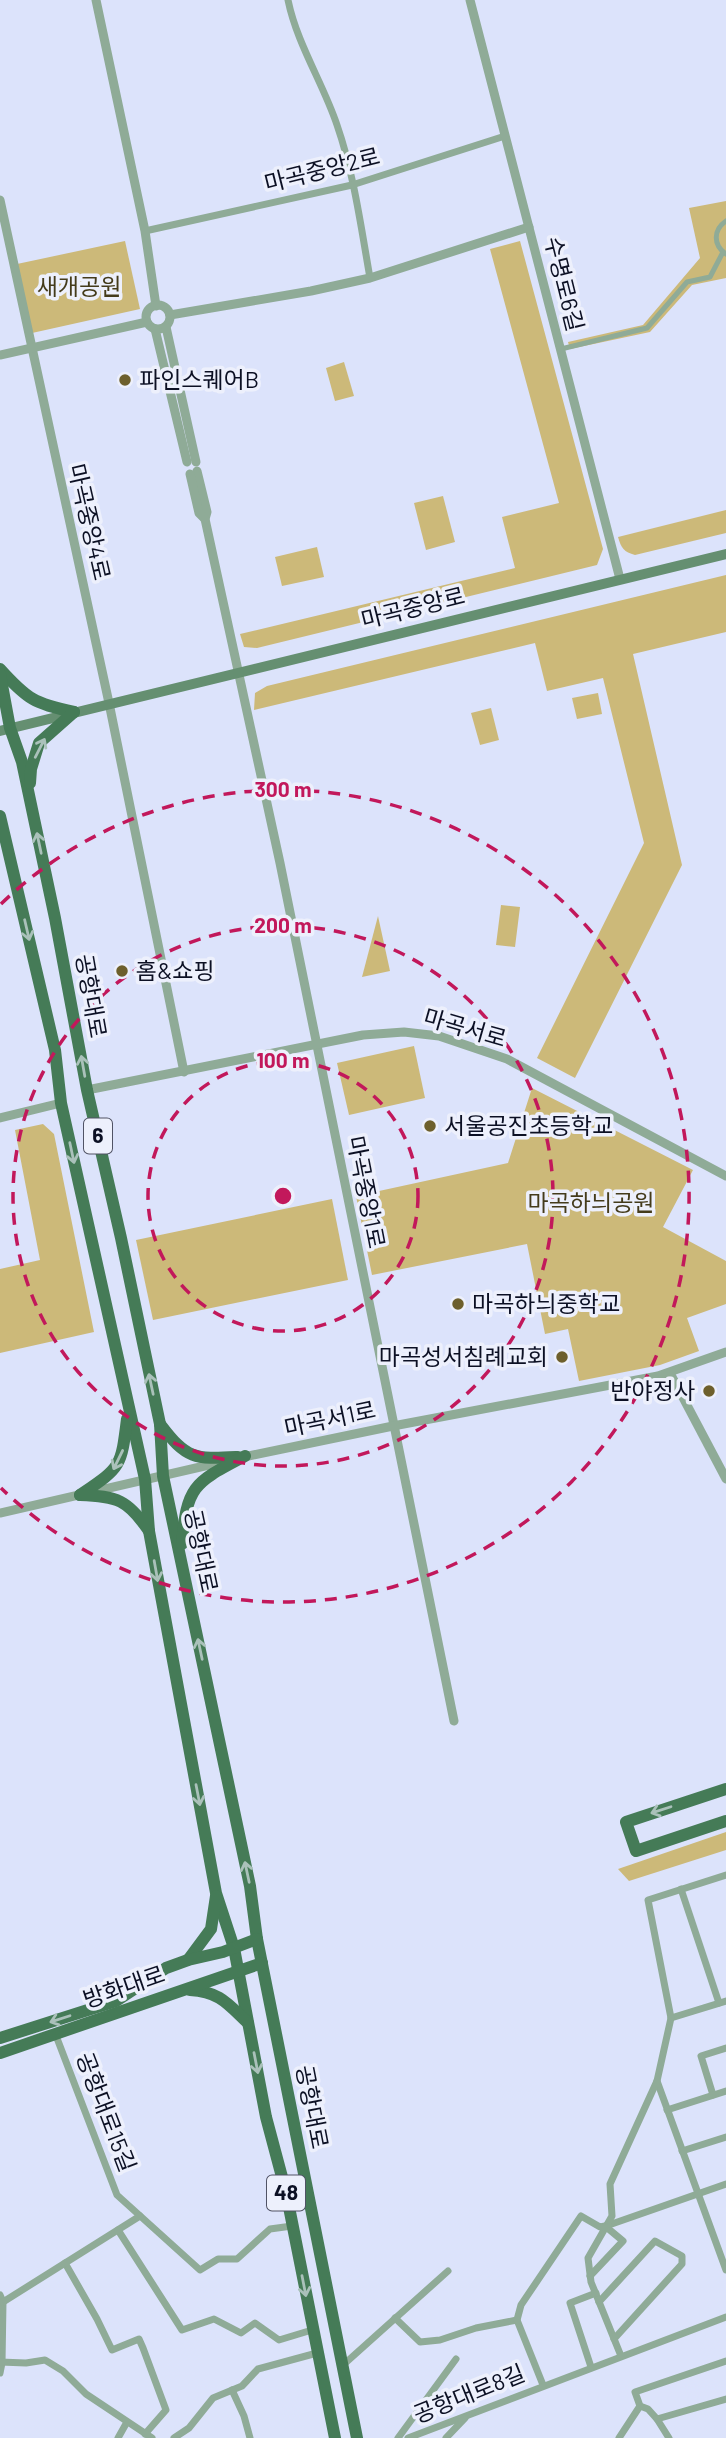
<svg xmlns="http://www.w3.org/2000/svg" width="726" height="2438" font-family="Barlow,'Noto Sans KR',sans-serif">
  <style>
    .green { fill: #ccb979 }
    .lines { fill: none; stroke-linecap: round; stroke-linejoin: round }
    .pedestrian { stroke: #8fab97; stroke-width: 5 }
    .minor { stroke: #8fab97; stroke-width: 7 }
    .tertiary { stroke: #8fab97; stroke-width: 9 }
    .secondary { stroke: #658f71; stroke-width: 10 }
    .primary { stroke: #457b57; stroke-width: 12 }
    .oneway { stroke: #aac1ba }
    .ring { fill: none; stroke: #c2185b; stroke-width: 3.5; stroke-dasharray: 12 9 }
    .poi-dot { fill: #6d5f2c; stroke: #edf0fc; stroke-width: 2.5 }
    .labels { text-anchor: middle; stroke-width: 7; stroke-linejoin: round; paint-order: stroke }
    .shield { fill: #edf0fc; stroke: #505365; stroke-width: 2 }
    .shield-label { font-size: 21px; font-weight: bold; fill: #0c1024 }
    .street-label { font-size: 23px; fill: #0c1024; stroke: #edf0fc }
    .park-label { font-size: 23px; fill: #443b1b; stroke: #edf0fc }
    .poi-label { font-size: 23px; fill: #0c1024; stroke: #edf0fc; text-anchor: start }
    .centre { fill: #c2185b; stroke: #edf0fc; stroke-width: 3.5 }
    .ring-label { font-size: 21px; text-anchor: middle; font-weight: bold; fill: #c2185b; stroke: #edf0fc; stroke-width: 7; stroke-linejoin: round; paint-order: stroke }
  </style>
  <rect width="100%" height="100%" fill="#dce3fb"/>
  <g class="green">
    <polygon points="726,201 726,278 692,285 650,332 570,349 568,342 643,325 700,258 689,208"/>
    <polygon points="125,241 140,309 32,333 17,264"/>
    <polygon points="520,241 603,549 597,565 257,648 244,647 240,634 515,568 502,517 559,503 490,249"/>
    <polygon points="344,362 354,396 335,401 326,368"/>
    <polygon points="443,496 455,542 426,550 414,503"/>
    <path d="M 726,510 L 726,533 L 635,555 C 624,552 621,548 618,537 Z"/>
    <polygon points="317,547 324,577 282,586 275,557"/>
    <polygon points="726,575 726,632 633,654 682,865 575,1078 537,1058 644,843 603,678 547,691 535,643 254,710 255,693 267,686"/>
    <polygon points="598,693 602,714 577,719 572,698"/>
    <polygon points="491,708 499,740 480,745 471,713"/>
    <polygon points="501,905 520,907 515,947 496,945"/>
    <polygon points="378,916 390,971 362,977"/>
    <polygon points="414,1046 425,1098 349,1115 337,1063"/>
    <polygon points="532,1088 693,1170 663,1227 726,1261 726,1304 687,1318 699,1351 660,1365 579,1381 568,1329 545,1334 527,1244 372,1275 356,1196 508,1163"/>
    <polygon points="43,1124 54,1134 94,1332 0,1353 0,1269 40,1260 15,1130"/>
    <polygon points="332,1199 348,1280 153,1320 136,1240"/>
    <polygon points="726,1832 726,1850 629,1881 618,1869"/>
  </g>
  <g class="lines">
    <g class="pedestrian">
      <path d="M 726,221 C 713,230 713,245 726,254"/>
      <polyline points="561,349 647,328 687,282 710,277 723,252"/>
    </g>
    <g class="minor">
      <path d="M 288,0 C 297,44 323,83 337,125 C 354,174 361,227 370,278"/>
      <polyline points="145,231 352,185 505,136"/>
      <polyline points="681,1889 719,2003"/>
      <polyline points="671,2018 726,2001"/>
      <polyline points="55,2033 117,2195 200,2270 218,2259 237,2259 270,2229 292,2226"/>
      <polyline points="657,2081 726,2270"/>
      <polyline points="713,2095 701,2056 726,2048"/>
      <polyline points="667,2110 726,2091"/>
      <polyline points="682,2151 726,2137"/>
      <polyline points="606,2226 726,2184"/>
      <polyline points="118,2230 182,2330 214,2319 241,2333 255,2323 279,2340 312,2330"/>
      <polyline points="65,2263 97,2319 112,2350 139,2339 143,2348 166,2410 145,2434"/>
      <polyline points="0,2295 3,2302 2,2363 0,2373"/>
      <polyline points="3,2302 140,2216"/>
      <polyline points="599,2302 655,2241 682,2256 682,2264 614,2339"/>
      <polyline points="395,2318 420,2342 440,2340 476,2328 517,2320"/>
      <polyline points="621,2356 591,2282 588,2258 612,2216 610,2184 657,2081 671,2018 648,1900 726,1875"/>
      <polyline points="726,2361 635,2392 640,2406 648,2409 657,2419 726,2399"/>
      <polyline points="0,2362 26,2363 45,2360 63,2371 86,2394 152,2438"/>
      <polyline points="342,2366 448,2271"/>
      <polyline points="591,2367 570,2303 596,2293"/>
      <polyline points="543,2385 517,2320 521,2305 581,2216 600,2227 605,2226 623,2241 590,2276"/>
      <polyline points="232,2390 244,2416 250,2438"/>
      <polyline points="657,2419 669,2438"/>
      <polyline points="118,2438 127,2422"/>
      <polyline points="174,2438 189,2428 213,2398 242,2386 258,2369 317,2353"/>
      <polyline points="398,2438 456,2359"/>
      <polyline points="408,2438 726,2317"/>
      <polyline points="446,2438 465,2418"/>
      <polyline points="619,2438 640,2406"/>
    </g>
    <g class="tertiary">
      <polyline points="96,0 145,231 156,306"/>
      <polyline points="470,0 620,579"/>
      <polyline points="0,200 109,703 184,1072"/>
      <circle cx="158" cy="317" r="12"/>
      <polyline points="170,315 311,291 370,278 529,227"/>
      <polyline points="166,327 196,462"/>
      <polyline points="155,329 187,462"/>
      <polyline points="0,355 147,322"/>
      <polyline points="197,471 207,512 205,519 280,863 454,1721"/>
      <polyline points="190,474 199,513 205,519"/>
      <polyline points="87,1090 363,1035 404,1032 439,1036 507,1059 726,1176"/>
      <polyline points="0,1118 61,1103"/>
      <polyline points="670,1373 726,1479"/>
      <polyline points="239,1458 393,1426 658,1376 726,1352"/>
      <polyline points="0,1513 222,1462"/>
    </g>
    <polyline class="secondary" points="0,731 726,554"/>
    <g class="primary">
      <path d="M 0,669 C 27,699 35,704 74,712"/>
      <polyline points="0,674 10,728 22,762 55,918 87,1090 121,1238 160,1424 163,1476 250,1886 257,1939 357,2438"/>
      <polyline points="30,783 31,769 39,743 74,712"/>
      <polyline points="0,816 55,1050 61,1103 145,1479 149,1531 216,1893 234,1948 266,2117 286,2192 335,2438"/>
      <path d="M 160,1424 C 187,1460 195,1459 238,1457"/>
      <path d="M 80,1495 C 121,1467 121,1468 127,1419"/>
      <path d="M 80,1495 C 117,1496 128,1500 149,1531"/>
      <path d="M 182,1544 C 187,1485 194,1483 245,1456"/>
      <polyline points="726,1789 626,1822 636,1851 726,1821"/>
      <polyline points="188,1960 211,1929 216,1896"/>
      <path d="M 190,1990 C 220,1992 227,2003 248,2023"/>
      <polyline points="0,2038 116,2001 166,1968 188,1960 223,1952 257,1939"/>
      <polyline points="0,2053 262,1963"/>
    </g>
  </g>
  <defs><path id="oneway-shaft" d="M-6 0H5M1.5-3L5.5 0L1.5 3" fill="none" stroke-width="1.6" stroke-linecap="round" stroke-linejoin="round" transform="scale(1.75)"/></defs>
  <g class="oneway">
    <use href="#oneway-shaft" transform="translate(40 748) rotate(-63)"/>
    <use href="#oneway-shaft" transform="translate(39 843) rotate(-102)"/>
    <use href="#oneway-shaft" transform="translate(27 930) rotate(77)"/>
    <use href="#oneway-shaft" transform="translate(83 1066) rotate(-100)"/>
    <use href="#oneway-shaft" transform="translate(72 1153) rotate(78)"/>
    <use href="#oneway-shaft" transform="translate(151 1384) rotate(-102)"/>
    <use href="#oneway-shaft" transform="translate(118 1460) rotate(116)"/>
    <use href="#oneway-shaft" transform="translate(156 1571) rotate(80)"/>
    <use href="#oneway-shaft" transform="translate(200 1649) rotate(-102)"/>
    <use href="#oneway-shaft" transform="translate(198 1795) rotate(79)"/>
    <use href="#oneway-shaft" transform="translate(661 1810) rotate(162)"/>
    <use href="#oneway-shaft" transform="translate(247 1872) rotate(-102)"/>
    <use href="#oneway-shaft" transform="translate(60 2019) rotate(162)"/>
    <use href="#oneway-shaft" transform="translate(256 2063) rotate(79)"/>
    <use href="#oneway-shaft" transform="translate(304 2286) rotate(79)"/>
  </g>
  <g class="ring">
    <circle cx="283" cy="1196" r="135"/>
    <circle cx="283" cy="1196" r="270"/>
    <path d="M1 904A406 406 0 1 1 1 1488"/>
  </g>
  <g class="poi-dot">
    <circle cx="125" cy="380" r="7"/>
    <circle cx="122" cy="971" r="7"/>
    <circle cx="430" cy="1126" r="7"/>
    <circle cx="458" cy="1304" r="7"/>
    <circle cx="562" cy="1357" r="7"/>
    <circle cx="709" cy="1391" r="7"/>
  </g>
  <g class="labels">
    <g class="shield">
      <rect x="84" y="1118.5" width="28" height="35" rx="5"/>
      <rect x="267" y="2175.5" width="38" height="35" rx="5"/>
    </g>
    <g class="shield-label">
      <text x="98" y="1143">6</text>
      <text x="286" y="2200">48</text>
    </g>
    <g class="street-label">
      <text transform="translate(322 170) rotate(-14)" y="8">마곡중앙2로</text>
      <text transform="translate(564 284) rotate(76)" y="8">수명로6길</text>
      <text transform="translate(89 522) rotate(77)" y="8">마곡중앙4로</text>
      <text transform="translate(413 608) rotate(-14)" y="8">마곡중앙로</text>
      <text transform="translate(91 996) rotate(80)" y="8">공항대로</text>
      <text transform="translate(465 1028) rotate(16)" y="8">마곡서로</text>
      <text transform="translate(366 1192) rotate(79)" y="8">마곡중앙1로</text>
      <text transform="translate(330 1419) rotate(-12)" y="8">마곡서1로</text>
      <text transform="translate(201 1551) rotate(78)" y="8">공항대로</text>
      <text transform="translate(124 1987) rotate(-19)" y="8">방화대로</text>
      <text transform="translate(312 2107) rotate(79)" y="8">공항대로</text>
      <text transform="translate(106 2112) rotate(69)" y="8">공항대로15길</text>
      <text transform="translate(469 2394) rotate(-22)" y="8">공항대로8길</text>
    </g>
    <g class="park-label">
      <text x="79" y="295">새개공원</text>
      <text x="591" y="1211">마곡하늬공원</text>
    </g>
    <g class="poi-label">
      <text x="139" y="388">파인스퀘어B</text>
      <text x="136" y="979">홈&amp;쇼핑</text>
      <text x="444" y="1134">서울공진초등학교</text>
      <text x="472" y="1312">마곡하늬중학교</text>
      <text x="548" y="1365" text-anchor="end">마곡성서침례교회</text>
      <text x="695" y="1399" text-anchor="end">반야정사</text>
    </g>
  </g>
  <circle cx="283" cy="1196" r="10" class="centre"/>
  <g class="ring-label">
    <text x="283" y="797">300 m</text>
    <text x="283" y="933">200 m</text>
    <text x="283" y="1068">100 m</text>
  </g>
</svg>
